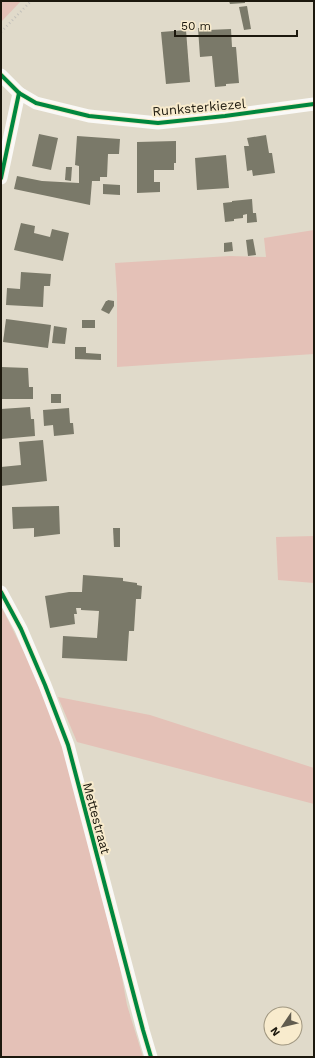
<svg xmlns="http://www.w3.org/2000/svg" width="315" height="1058" font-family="'Work Sans',sans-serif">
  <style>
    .green { fill: #e4c1b7 }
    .building { fill: #7a7969 }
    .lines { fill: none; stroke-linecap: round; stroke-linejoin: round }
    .path { stroke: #c1bfba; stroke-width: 2.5; stroke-dasharray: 1 3; stroke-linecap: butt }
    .minor { stroke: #faf9f7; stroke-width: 13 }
    .cycleway-casing { stroke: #f8ebcd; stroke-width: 6 }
    .cycleway { stroke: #00873e; stroke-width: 4 }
    .labels { text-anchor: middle; stroke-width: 4; stroke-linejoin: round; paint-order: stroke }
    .street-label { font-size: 13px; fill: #1c180d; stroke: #f8ebcd }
  </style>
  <rect width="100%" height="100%" fill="#e0daca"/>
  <g class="green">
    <polygon points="1,1 21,1 1,22"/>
    <polygon points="314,230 314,354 117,367 117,294 115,263 230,256 266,257 264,238"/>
    <polygon points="314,536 314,583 278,580 276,537"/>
    <polygon points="1,606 29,662 61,741 120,967 127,1005 143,1057 1,1057"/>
    <polygon points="58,697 150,715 314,768 314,804 77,742"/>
  </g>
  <g class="building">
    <polygon points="229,1 245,1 245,3 230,4"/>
    <polygon points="247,6 251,29 244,30 239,7"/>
    <polygon points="198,28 208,28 208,30 231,29 232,47 236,47 239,83 226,84 226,86 215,87 212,56 200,57"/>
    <polygon points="186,30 190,82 166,84 161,32"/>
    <polygon points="39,134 58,138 51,170 32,166"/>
    <polygon points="266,135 269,153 272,153 275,173 253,176 252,170 247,171 244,146 249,146 247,138"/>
    <polygon points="77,136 120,139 119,154 108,154 107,177 100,177 100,181 92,181 90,205 14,189 17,176 42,181 79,183 79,166 75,165"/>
    <polygon points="176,141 176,163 174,163 174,170 154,170 154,182 160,182 160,192 137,193 137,142"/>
    <polygon points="226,155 229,188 197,190 195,158"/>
    <polygon points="66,167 72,167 71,181 65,180"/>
    <polygon points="103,184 120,185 120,195 103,194"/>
    <polygon points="252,199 253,213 256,213 257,222 247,223 247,214 243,215 243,218 234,219 234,221 225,222 223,203 232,202 232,201"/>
    <polygon points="21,223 35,226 34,233 50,237 52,229 69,233 63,261 14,250"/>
    <polygon points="253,239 256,255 248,256 246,240"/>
    <polygon points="232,242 233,251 224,252 224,243"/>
    <polygon points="21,272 51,274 50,286 44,286 43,307 6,305 7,288 20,289"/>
    <polygon points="108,300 114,301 114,306 109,314 101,310 106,301 107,301"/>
    <polygon points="6,319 51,325 48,348 3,342"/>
    <rect x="82" y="320" width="13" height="8"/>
    <polygon points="54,326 67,328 65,344 52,343"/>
    <polygon points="75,347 86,347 86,353 101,354 101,360 75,359"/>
    <polygon points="1,367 28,368 29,387 33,387 33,399 1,399"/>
    <rect x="51" y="394" width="10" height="9"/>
    <polygon points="30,407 31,419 34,419 35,436 1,439 1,409"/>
    <polygon points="69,408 70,423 73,423 74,434 54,436 53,425 44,426 43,410"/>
    <polygon points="43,440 47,481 1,486 1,467 21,465 19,442"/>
    <polygon points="59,506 60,534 34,537 34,528 13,529 12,507"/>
    <polygon points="113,528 120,528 120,547 114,547"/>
    <polygon points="83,575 123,578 123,581 137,583 137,585 142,586 141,599 136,599 134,631 129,631 127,661 62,658 63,636 97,638 99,611 81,610 81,608 76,608 77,614 74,614 75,624 50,628 45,596 69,592 82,592"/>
  </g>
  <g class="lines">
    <polyline class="path" points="1,32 31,1"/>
    <g class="minor">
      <polyline points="1,75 19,93 36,103 89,116 158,123 225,116 314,104"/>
      <polyline points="1,178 19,93"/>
      <polyline points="1,592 21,629 45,685 68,745 143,1030 151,1057"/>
    </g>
    <defs>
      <g id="cycleway">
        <polyline points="1,75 19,93 36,103 89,116 158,123 225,116 314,104"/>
        <polyline points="1,178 19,93"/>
        <polyline points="1,592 21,629 45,685 68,745 143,1030 151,1057"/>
      </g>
    </defs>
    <use href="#cycleway" class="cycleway-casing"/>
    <use href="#cycleway" class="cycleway"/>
  </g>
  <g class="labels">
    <g class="street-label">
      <text transform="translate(199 107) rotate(-5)" y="5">Runksterkiezel</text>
      <text transform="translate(97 818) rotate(75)" y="5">Mettestraat</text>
    </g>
  </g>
  <rect width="315" height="1058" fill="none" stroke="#1c180d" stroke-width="4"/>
  <g transform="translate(283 1026) rotate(235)"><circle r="19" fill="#f8ebcd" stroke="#a09780"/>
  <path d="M0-3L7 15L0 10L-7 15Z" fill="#615c4f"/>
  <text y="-6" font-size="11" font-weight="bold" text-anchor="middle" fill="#1c180d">N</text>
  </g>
  <path d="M175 30v6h122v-6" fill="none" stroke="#1c180d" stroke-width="2"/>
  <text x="181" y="30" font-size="12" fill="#1c180d" stroke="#f8ebcd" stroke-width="3" paint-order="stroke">50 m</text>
</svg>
